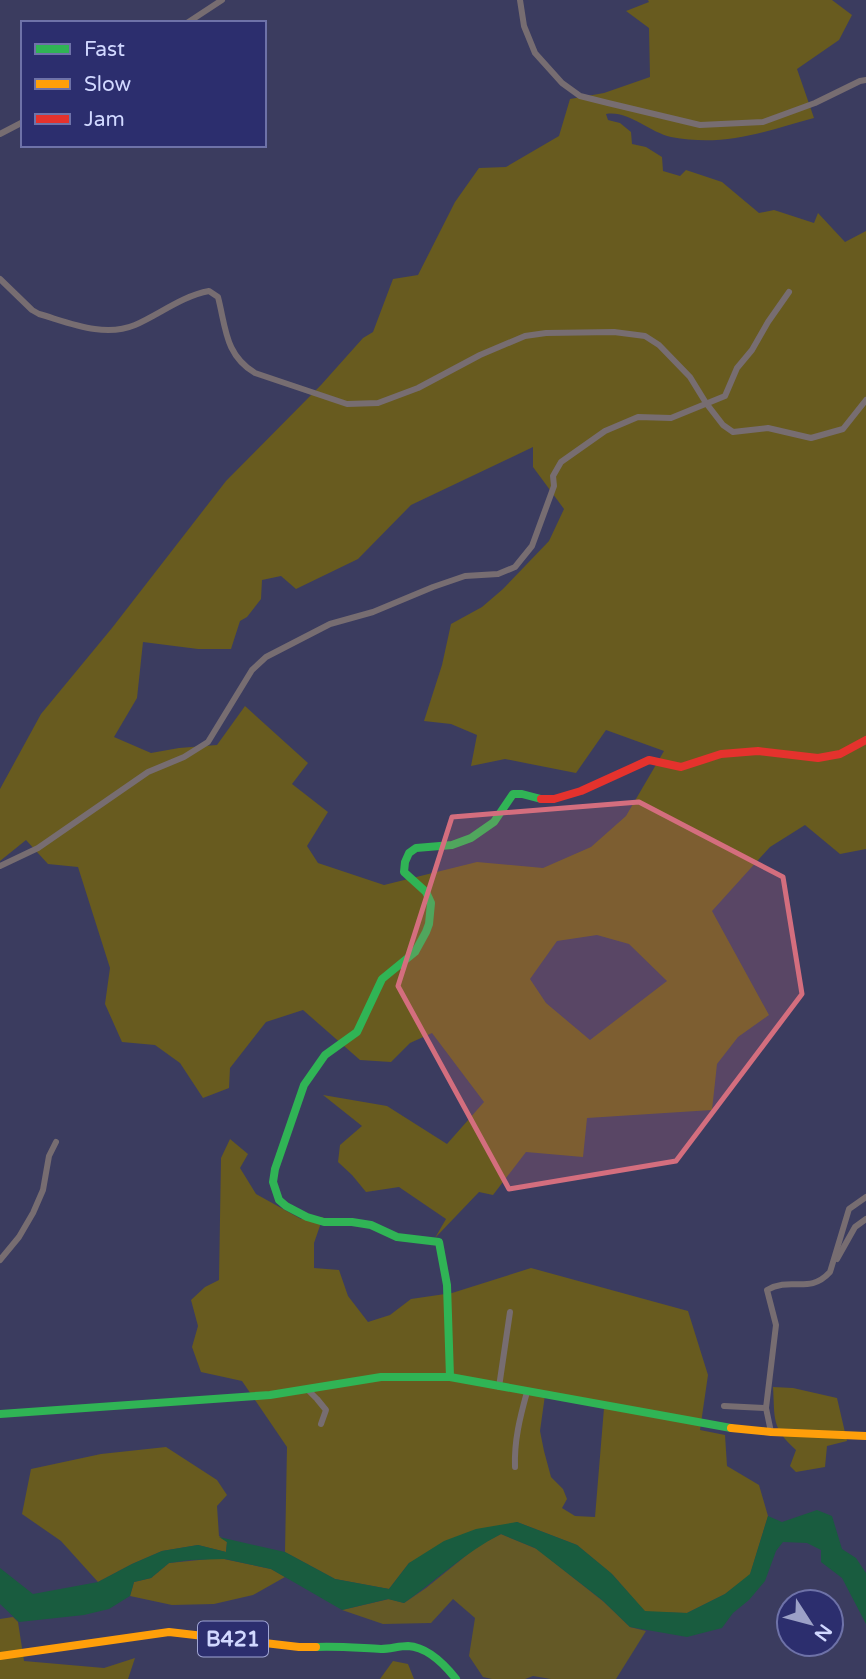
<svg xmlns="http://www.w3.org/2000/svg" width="866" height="1679" font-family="'Varela Round',sans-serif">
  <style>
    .green { fill: #645926 }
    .forest { fill: #685b1f; fill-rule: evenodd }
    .water { fill: #195c3f }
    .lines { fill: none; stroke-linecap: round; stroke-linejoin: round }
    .street { stroke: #776d71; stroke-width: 6 }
    .fast { stroke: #30b455; stroke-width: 8 }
    .slow { stroke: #ff9f0a; stroke-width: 8 }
    .jam { stroke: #e5322d; stroke-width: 8 }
    .marked { fill: #d46e7e; fill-opacity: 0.2; stroke: #d46e7e; stroke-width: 5; stroke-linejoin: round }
    .labels { text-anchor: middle; stroke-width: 6; stroke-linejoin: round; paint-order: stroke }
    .shield { fill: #2c2e6e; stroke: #a0a5d4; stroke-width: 2 }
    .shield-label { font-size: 21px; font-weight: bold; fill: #d1d8ff }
  </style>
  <rect width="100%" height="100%" fill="#3b3c5f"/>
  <polygon class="green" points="501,1534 537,1549 604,1602 630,1627 646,1631 616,1679 551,1679 533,1676 525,1679 492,1679 483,1677 469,1656 475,1618 453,1599 431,1623 383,1624 342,1610 389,1599 404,1603 426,1588 478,1546"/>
  <g class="forest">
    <path d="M 648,0 L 832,0 L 852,15 L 839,40 L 797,69 L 814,118 C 763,132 725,147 671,137 C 649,132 628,110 606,114 L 608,120 L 620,123 L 631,132 L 632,144 L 646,147 L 662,157 L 663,171 L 680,176 L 686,170 L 722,182 L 759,213 L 774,210 L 814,223 L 818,213 L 845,242 L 866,231 L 866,849 L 840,854 L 805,825 L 770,847 L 712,911 L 769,1015 L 738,1037 L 717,1064 L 712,1110 L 587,1118 L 583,1157 L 526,1152 L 493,1195 L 479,1192 L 435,1238 L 446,1219 L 399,1187 L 366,1192 L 352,1175 L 338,1162 L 340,1145 L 362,1126 L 323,1095 L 387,1106 L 447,1144 L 484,1102 L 432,1033 L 410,1043 L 391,1062 L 360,1060 L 303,1010 L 266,1022 L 230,1068 L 229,1088 L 203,1098 L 180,1063 L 155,1045 L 122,1042 L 105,1004 L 110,968 L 78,867 L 48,864 L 26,840 L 0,861 L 0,789 L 41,714 L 112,628 L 226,481 L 321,385 L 363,338 L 373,332 L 393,279 L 418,275 L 455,202 L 479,168 L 506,167 L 559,136 L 570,99 L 604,93 L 650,77 L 649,28 L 626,11 L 649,2 ZM 533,447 L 533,467 L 564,509 L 549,541 L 503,589 L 482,607 L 451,624 L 442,665 L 424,721 L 451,724 L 477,735 L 471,766 L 505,759 L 576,773 L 606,730 L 664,751 L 626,816 L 591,847 L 543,868 L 477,862 L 384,885 L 318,863 L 307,846 L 328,812 L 292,784 L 308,763 L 245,706 L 217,745 L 179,748 L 151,753 L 114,737 L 137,698 L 143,642 L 198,649 L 231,649 L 240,621 L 247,617 L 261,599 L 262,580 L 281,576 L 296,589 L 358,559 L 411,505 ZM 597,935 L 629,944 L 667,981 L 590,1040 L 546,1003 L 530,979 L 557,941 Z"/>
    <path d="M 230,1139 L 248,1154 L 240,1168 L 256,1194 L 301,1219 L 323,1217 L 314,1243 L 314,1268 L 339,1270 L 348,1296 L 368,1322 L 390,1315 L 411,1299 L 452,1293 L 531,1268 L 688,1311 L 708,1375 L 700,1430 L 725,1435 L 727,1466 L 759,1485 L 768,1516 L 750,1575 L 725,1594 L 687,1613 L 645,1612 L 613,1575 L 577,1545 L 517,1522 L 409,1563 L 389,1589 L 335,1579 L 285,1552 L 287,1447 L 242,1381 L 201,1372 L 192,1347 L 198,1326 L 191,1300 L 205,1287 L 219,1280 L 221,1158 ZM 545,1395 L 604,1408 L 595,1517 L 575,1516 L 562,1508 L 567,1499 L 563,1489 L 551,1477 L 544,1451 L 540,1431 Z"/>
    <path d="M 773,1387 L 793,1388 L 837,1398 L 847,1441 L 827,1446 L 825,1467 L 796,1472 L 790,1466 L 796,1450 C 771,1427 775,1419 773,1387 Z"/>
    <polygon points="166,1447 217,1480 227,1495 217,1506 219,1536 227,1542 226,1552 198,1545 162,1551 132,1564 98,1582 61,1541 22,1514 31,1469 101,1454"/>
    <polygon points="219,1558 271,1569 285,1577 253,1595 214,1604 172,1605 130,1596 134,1582 151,1578 169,1563"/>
    <polygon points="13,1617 18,1622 24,1661 104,1668 135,1658 128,1679 0,1679 0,1619"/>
    <polygon points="393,1661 408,1664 414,1679 380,1679"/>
  </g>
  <path class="water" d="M 817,1510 L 832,1516 L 842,1549 L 856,1558 L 866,1573 L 866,1624 L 842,1578 L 821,1562 L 821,1550 L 807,1543 L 783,1542 L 776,1551 L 765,1581 L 749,1600 L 733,1613 L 722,1628 L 687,1637 L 630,1627 L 602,1600 L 535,1548 L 501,1534 C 465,1552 437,1580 404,1603 L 388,1599 L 342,1610 L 271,1569 L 225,1559 L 190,1560 L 169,1563 L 151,1578 L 134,1582 L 130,1596 L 109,1609 L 84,1615 L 19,1622 L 0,1604 L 0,1568 L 33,1594 L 98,1582 L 132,1564 L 162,1551 L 198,1545 L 226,1552 L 227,1542 L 219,1537 L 285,1552 L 335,1579 L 389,1589 L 409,1563 L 444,1541 L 476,1529 L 517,1522 L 577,1545 L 611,1573 L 645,1611 L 687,1613 L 725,1594 L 750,1574 L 768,1516 L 782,1522 Z"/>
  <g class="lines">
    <g class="street">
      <polyline points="520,0 524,26 535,53 562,83 580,96 608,103 700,125 763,122 815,103 860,81 866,80"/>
      <polyline points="187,23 222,0"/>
      <polyline points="0,134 23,122"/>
      <path d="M 0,279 L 32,310 L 39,314 C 70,323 104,338 135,325 C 160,314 182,296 209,291 L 218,297 C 226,328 225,355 255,373 L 347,404 L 378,403 L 418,388 L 480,355 L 525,336 L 546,333 L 614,332 L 645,336 L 659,345 L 690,377 L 706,403 L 723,425 L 733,432 L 768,428 L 811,438 L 843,429 L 866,400"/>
      <polyline points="0,866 38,848 148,772 184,757 208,742 252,670 266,657 330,624 373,612 433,587 465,576 498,574 515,567 532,546 554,486 553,476 561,462 605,431 638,417 671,418 725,396 737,368 752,350 768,322 789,292"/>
      <polyline points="837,1259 855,1227 866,1219"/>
      <polyline points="0,1260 19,1237 33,1213 43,1190 49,1156 56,1142"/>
      <polyline points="499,1387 510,1312"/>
      <polyline points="307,1389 317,1399 326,1410 321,1424"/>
      <polyline points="724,1406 766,1408"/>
      <path d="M 771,1432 L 766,1408 L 776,1325 L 767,1290 C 791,1276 809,1295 830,1272 L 849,1209 L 866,1197"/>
      <path d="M 515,1467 C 514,1441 520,1417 527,1392"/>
    </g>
    <g class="fast">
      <polyline points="450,1377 447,1285 439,1242 397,1237 371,1225 352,1222 324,1222 307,1217 286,1206 279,1200 273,1182 275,1169 304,1085 325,1055 357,1032 382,979 415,952 426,932 429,924 431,903 426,892 404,872 405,862 409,853 416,848 452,845 471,838 494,822 513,794 522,794 541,799"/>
      <polyline points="0,1414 270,1395 381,1377 450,1377 731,1428"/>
      <path d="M 316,1647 C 338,1646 359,1648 381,1649 C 390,1649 399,1646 408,1646 C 427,1647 445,1665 456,1679"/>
    </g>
    <g class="slow">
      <polyline points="731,1428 771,1432 866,1436"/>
      <polyline points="0,1656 169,1632 299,1647 316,1647"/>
    </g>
    <polyline class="jam" points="541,799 554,799 581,791 649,760 681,767 721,754 758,751 818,758 840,754 866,740"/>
  </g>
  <path class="marked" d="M 639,802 L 783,877 L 802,994 L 676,1161 L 509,1189 L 398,986 L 452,817 Z"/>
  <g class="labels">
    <rect class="shield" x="198" y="1621.5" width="70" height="35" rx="5"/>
    <g class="shield-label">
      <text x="233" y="1646">B421</text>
    </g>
  </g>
  <rect x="21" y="21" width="245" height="126" fill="#2c2e6e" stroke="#6e72a8" stroke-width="2"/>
  <rect x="35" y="44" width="35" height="10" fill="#30b455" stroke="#6e72a8" stroke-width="2"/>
  <text x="84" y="56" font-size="21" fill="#d1d8ff">Fast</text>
  <rect x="35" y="79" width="35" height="10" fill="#ff9f0a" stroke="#6e72a8" stroke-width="2"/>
  <text x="84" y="91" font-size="21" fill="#d1d8ff">Slow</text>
  <rect x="35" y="114" width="35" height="10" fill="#e5322d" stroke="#6e72a8" stroke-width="2"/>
  <text x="84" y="126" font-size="21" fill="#d1d8ff">Jam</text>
  <g transform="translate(810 1623) rotate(126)"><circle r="33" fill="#2c2e6e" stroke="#6e72a8" stroke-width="2"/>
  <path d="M0-5L12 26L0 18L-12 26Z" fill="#9ca1c7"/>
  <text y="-10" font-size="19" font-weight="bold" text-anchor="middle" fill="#d1d8ff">N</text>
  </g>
</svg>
